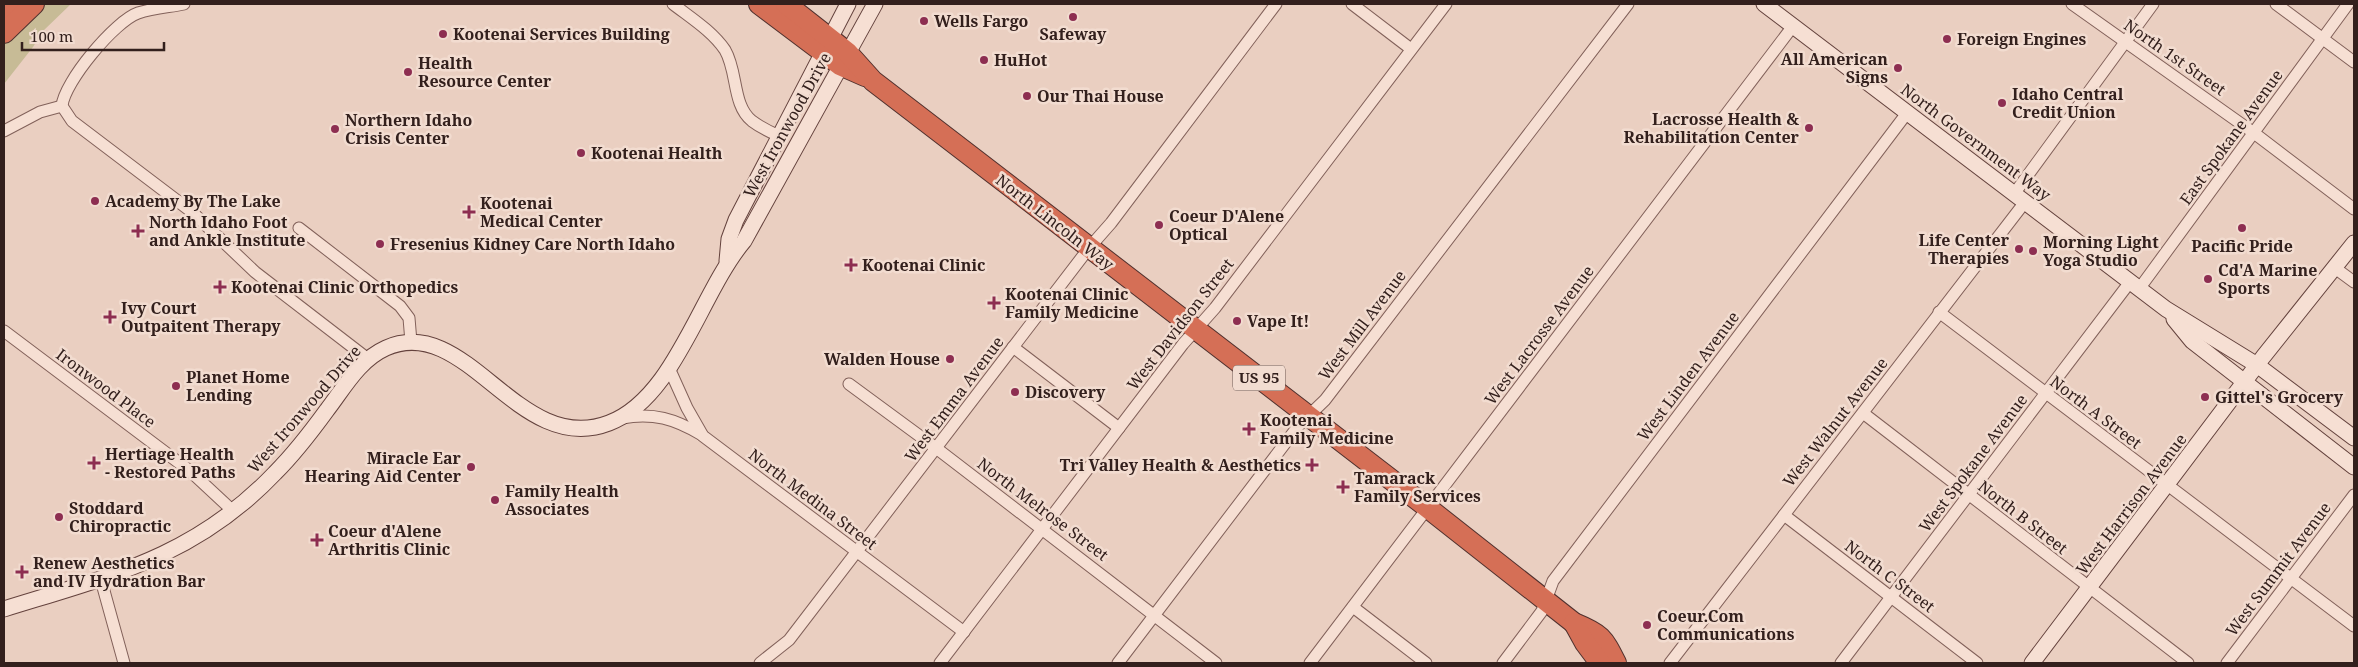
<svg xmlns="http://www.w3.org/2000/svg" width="2358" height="667" font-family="'Noto Serif',serif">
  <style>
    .green { fill: #c7bb96 }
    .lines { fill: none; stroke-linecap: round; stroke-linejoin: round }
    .street-casing { stroke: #82615a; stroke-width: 13 }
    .secondary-casing { stroke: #64423d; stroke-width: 17 }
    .highway-casing { stroke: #50312e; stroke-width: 22 }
    .street { stroke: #f6dfd3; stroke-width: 11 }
    .secondary { stroke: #f6dfd3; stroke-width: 15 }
    .highway { stroke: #d56f56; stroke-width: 20 }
    .poi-dot { fill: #8d2e51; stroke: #f2dcd0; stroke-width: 2 }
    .labels { text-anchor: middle; stroke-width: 5; stroke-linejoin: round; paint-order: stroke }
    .shield { fill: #f2dcd0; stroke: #6c5853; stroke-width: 1 }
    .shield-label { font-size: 15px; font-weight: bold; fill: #33201d }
    .poi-label { font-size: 16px; font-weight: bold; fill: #33201d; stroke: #f2dcd0; text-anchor: start }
    .street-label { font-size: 16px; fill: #33201d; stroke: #f2dcd0 }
  </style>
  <rect width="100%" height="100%" fill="#eacfc1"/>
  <polygon class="green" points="43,4 71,4 43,31 33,47 4,84 4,42"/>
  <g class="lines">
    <defs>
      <g id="street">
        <path d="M 184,4 C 169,7 153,8 138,13 C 115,21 64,82 62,106 L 72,121 L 192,212 L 255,272 L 368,359"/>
        <path d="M 673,4 C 691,18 712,31 725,50 C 738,72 732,105 752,121 C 760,127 770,132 779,136"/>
        <polyline points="1352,4 1411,49"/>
        <polyline points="2072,4 2254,133 2354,209"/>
        <polyline points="2276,4 2354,62"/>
        <polyline points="4,131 40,112 62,106"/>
        <polyline points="2014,194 2153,4"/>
        <polyline points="299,228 400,306 409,318 411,342"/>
        <polyline points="2335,268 2354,282"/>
        <polyline points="2139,289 2348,4"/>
        <polyline points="1939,312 2354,626"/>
        <polyline points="4,331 190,471 233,511"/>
        <polyline points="1013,347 1119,428"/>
        <polyline points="669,368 687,408 703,436 964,632"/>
        <polyline points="849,384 936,448 1216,663"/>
        <polyline points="1863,413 2188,663"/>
        <path d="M 622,418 C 653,412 675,419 702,435"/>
        <polyline points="1784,515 1977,663"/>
        <polyline points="101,580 124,663"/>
        <polyline points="1353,607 1426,663"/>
        <polyline points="760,663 789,640 1089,248 1111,223 1276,4"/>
        <polyline points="940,663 1183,344 1215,308 1446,4"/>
        <polyline points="1118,663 1299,425 1325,400 1628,4"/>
        <polyline points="1310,663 1793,26"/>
        <polyline points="1503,663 1542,611 1553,581 1907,113"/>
        <polyline points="1670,663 2025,202"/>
        <polyline points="1841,663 2130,282"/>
        <polyline points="2227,663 2354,495"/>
      </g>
      <g id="secondary">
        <polyline points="1764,4 2166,309 2257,365 2354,438"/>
        <polyline points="727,261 729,239 736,220 848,4"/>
        <polyline points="2174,319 2192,341 2354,467"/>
        <path d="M 4,609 C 110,576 195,557 275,473 C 294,454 311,432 327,410 C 344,388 359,360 386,348 C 467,312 518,458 609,423 C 675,398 700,293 744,241 L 875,4"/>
        <polyline points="2032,663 2263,357 2354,243"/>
      </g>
      <g id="highway">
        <polyline points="759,4 840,65 865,76"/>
        <path d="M 786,4 L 847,52 L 873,81 L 916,114 L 1428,508 L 1574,623 C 1601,634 1603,637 1616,663"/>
        <polyline points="4,13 12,4"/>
        <polyline points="4,33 34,4"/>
        <polyline points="1574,623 1585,643 1600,663"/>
      </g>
    </defs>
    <use href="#street" class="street-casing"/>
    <use href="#secondary" class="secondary-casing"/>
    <use href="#highway" class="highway-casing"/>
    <use href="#street" class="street"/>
    <use href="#secondary" class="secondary"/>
    <use href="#highway" class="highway"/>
  </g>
  <g class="poi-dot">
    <circle cx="1073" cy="17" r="5"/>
    <circle cx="924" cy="21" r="5"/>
    <circle cx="443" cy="34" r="5"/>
    <circle cx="1947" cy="39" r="5"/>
    <circle cx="984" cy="60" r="5"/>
    <circle cx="1898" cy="68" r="5"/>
    <circle cx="408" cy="72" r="5"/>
    <circle cx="1027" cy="96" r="5"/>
    <circle cx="2002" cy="103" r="5"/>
    <circle cx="1809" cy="128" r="5"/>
    <circle cx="335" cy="129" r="5"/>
    <circle cx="581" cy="153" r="5"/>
    <circle cx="95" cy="201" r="5"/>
    <path d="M466.5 204.5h5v5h5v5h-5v5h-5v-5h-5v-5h5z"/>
    <circle cx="1159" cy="225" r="5"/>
    <circle cx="2242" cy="228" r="5"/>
    <path d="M135.5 223.5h5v5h5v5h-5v5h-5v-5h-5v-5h5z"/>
    <circle cx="380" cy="244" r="5"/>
    <circle cx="2019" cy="249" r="5"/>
    <circle cx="2033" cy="251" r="5"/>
    <path d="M848.5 257.5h5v5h5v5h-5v5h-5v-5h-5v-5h5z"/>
    <circle cx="2208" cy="279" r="5"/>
    <path d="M217.5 279.5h5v5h5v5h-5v5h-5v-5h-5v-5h5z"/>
    <path d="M991.5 295.5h5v5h5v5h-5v5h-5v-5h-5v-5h5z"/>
    <path d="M107.5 309.5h5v5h5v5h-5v5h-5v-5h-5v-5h5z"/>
    <circle cx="1237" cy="321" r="5"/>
    <circle cx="950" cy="359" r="5"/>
    <circle cx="176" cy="386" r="5"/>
    <circle cx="1015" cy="392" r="5"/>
    <circle cx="2205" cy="397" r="5"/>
    <path d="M1246.5 421.5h5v5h5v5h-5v5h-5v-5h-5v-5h5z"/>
    <path d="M91.5 455.5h5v5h5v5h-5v5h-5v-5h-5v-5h5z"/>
    <path d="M1309.5 457.5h5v5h5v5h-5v5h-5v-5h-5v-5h5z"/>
    <circle cx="471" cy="467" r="5"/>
    <path d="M1340.5 479.5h5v5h5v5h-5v5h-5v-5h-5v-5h5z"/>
    <circle cx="495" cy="500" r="5"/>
    <circle cx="59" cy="517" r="5"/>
    <path d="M314.5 532.5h5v5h5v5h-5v5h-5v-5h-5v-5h5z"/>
    <path d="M19.5 564.5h5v5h5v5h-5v5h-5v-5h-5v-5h5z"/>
    <circle cx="1647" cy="625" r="5"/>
  </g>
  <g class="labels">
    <rect class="shield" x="1233" y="365.5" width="52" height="25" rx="4"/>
    <g class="shield-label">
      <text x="1259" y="383">US 95</text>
    </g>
    <g class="poi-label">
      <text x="934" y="27">Wells Fargo</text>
      <text x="453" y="40">Kootenai Services Building</text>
      <text x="1073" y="40" text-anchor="middle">Safeway</text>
      <text x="1957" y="45">Foreign Engines</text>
      <text x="1888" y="65" text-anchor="end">All American<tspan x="1888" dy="18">Signs</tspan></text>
      <text x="994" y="66">HuHot</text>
      <text x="418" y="69">Health<tspan x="418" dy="18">Resource Center</tspan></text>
      <text x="2012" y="100">Idaho Central<tspan x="2012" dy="18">Credit Union</tspan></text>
      <text x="1037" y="102">Our Thai House</text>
      <text x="1799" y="125" text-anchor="end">Lacrosse Health &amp;<tspan x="1799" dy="18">Rehabilitation Center</tspan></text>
      <text x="345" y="126">Northern Idaho<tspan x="345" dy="18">Crisis Center</tspan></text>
      <text x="591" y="159">Kootenai Health</text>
      <text x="105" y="207">Academy By The Lake</text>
      <text x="480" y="209">Kootenai<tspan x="480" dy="18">Medical Center</tspan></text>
      <text x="1169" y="222">Coeur D'Alene<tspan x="1169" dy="18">Optical</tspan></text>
      <text x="149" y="228">North Idaho Foot<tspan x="149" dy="18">and Ankle Institute</tspan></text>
      <text x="2009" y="246" text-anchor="end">Life Center<tspan x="2009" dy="18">Therapies</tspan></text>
      <text x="2043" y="248">Morning Light<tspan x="2043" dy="18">Yoga Studio</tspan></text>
      <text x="390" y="250">Fresenius Kidney Care North Idaho</text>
      <text x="2242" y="252" text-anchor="middle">Pacific Pride</text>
      <text x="862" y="271">Kootenai Clinic</text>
      <text x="2218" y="276">Cd'A Marine<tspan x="2218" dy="18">Sports</tspan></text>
      <text x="231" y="293">Kootenai Clinic Orthopedics</text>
      <text x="1005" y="300">Kootenai Clinic<tspan x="1005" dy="18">Family Medicine</tspan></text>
      <text x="121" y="314">Ivy Court<tspan x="121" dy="18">Outpaitent Therapy</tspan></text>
      <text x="1247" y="327">Vape It!</text>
      <text x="940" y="365" text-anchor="end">Walden House</text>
      <text x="186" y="383">Planet Home<tspan x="186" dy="18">Lending</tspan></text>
      <text x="1025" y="398">Discovery</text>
      <text x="2215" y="403">Gittel's Grocery</text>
      <text x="1260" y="426">Kootenai<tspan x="1260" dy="18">Family Medicine</tspan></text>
      <text x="105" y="460">Hertiage Health<tspan x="105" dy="18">- Restored Paths</tspan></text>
      <text x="461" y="464" text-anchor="end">Miracle Ear<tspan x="461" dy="18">Hearing Aid Center</tspan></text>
      <text x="1301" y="471" text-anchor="end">Tri Valley Health &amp; Aesthetics</text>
      <text x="1354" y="484">Tamarack<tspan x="1354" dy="18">Family Services</tspan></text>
      <text x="505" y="497">Family Health<tspan x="505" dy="18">Associates</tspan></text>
      <text x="69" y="514">Stoddard<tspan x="69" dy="18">Chiropractic</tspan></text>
      <text x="328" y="537">Coeur d'Alene<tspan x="328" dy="18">Arthritis Clinic</tspan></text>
      <text x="33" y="569">Renew Aesthetics<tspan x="33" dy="18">and IV Hydration Bar</tspan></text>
      <text x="1657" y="622">Coeur.Com<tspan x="1657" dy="18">Communications</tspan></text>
    </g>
    <g class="street-label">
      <text transform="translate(2175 57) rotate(35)" y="6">North 1st Street</text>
      <text transform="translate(787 125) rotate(-61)" y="6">West Ironwood Drive</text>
      <text transform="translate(2231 137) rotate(-54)" y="6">East Spokane Avenue</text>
      <text transform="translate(1976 142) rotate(37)" y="6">North Government Way</text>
      <text transform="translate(1055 222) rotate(38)" y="6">North Lincoln Way</text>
      <text transform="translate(1180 324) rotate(-52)" y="6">West Davidson Street</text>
      <text transform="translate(1362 325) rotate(-53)" y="6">West Mill Avenue</text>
      <text transform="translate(1539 335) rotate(-53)" y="6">West Lacrosse Avenue</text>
      <text transform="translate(1688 376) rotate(-53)" y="6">West Linden Avenue</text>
      <text transform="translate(106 388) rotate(37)" y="6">Ironwood Place</text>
      <text transform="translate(954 399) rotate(-53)" y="6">West Emma Avenue</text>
      <text transform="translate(304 409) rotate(-49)" y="6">West Ironwood Drive</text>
      <text transform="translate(2096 412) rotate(37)" y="6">North A Street</text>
      <text transform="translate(1835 422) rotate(-52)" y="6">West Walnut Avenue</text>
      <text transform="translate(1973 463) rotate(-53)" y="6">West Spokane Avenue</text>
      <text transform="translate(813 499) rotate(37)" y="6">North Medina Street</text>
      <text transform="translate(2131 504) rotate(-53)" y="6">West Harrison Avenue</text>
      <text transform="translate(1043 509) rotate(37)" y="6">North Melrose Street</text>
      <text transform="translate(2023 517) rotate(38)" y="6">North B Street</text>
      <text transform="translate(2278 569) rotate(-53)" y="6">West Summit Avenue</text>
      <text transform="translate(1890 576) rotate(37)" y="6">North C Street</text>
    </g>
  </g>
  <rect width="2358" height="667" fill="none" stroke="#33201d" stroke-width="10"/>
  <path d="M22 42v8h142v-8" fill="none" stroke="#33201d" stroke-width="2.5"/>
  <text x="30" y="42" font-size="15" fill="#33201d" stroke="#f2dcd0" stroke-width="4" paint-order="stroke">100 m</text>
</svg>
